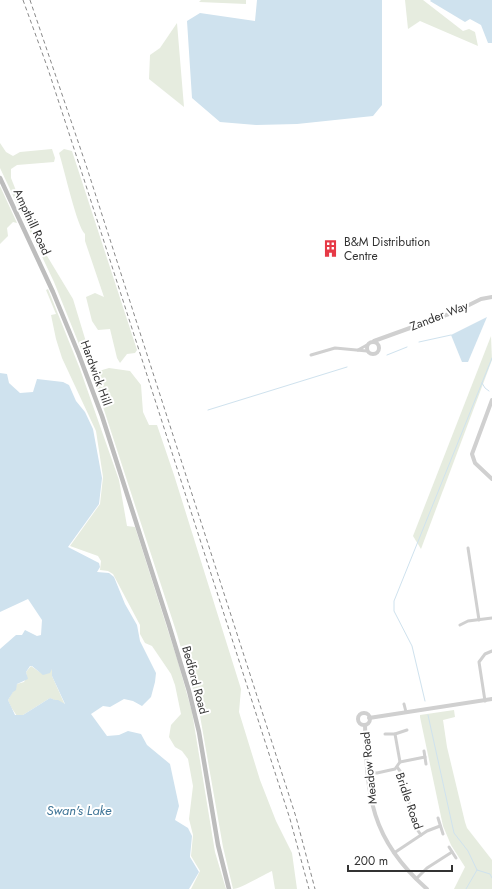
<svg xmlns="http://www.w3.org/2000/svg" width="492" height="889" font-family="Jost,sans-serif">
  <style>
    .green { fill: #e6ecdf }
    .water { fill: #cfe2ee; fill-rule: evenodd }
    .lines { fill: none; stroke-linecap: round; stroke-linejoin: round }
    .stream { stroke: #cfe2ee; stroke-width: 1 }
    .minor { stroke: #d0d0d0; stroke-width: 3 }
    .tertiary { stroke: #d0d0d0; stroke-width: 4 }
    .secondary { stroke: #bdbdbd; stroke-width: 4.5 }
    .rail { stroke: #888; stroke-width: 1; stroke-dasharray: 4 3; stroke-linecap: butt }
    .labels { text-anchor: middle; stroke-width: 4; stroke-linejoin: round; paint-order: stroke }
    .street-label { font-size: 12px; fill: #333; stroke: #fff }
    .poi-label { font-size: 12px; fill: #333; stroke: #fff; text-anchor: start }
    .water-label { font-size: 13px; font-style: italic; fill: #3f7597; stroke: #fff }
  </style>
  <rect width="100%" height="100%" fill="#fff"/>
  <g class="green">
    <polygon points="201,0 246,0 246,4 199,2"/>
    <polygon points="405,0 423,0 463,31 469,29 475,32 478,46 420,21 408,29"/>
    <polygon points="177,23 184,107 149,79 150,55 160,48"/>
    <polygon points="0,143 6,152 13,156 20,152 52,149 55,158 54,162 17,165 11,169 11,178 32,231 73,299 93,365 91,368 85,359 54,282 0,168"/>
    <path d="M 64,149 L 72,151 L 137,350 L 135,353 L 127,354 L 120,363 L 117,358 L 110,329 L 98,330 L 92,321 L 86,297 L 95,293 L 104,297 L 85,241 L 85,234 C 77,227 64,168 59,153 Z"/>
    <polygon points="0,186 17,223 13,222 7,228 8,236 0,244"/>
    <polygon points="48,289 80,369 119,480 127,526 135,527 178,662 192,712 215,852 226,889 191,889 200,871 191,856 193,835 189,819 193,786 188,759 182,751 175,747 169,737 171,725 181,714 175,685 171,674 152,646 145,643 140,634 140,625 113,574 108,571 100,570 101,561 98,556 70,546 100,504 103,477 96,431 62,358 56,339 51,315 56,314 46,290"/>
    <polygon points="491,336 492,360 421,549 413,536"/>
    <path d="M 109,368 L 130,371 L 141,385 L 143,412 L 149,425 L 157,425 L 174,475 L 241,689 L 239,712 L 260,780 L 276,821 L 292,853 L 297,889 L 275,889 L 272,871 C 263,875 240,889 233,889 L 223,847 L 199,710 L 177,634 L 92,373 Z"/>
    <polygon points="31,666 41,673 52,669 52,676 65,705 50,698 23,715 17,716 11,707 8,700 17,684 24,682 27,677 26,672"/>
    <polygon points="454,710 455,717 443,720 447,747 465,822 467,828 492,860 492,889 454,889 465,867 451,845 443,826 420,717 420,715"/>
  </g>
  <g class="water">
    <polygon points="257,0 382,0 382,105 373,116 297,124 256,125 220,122 192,98 187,21 200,13 255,21"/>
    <polygon points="431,0 492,0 492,43 488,43 481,25 470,19 465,22 430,1"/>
    <polygon points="487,317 468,362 462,362 451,335"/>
    <path d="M 0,373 L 7,374 L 9,383 L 20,393 L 33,392 L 37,379 L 63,382 L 69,385 L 76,401 L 85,412 L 93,429 L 102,478 L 99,504 L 68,547 L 99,563 L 100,567 L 97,572 L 109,573 L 114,577 L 125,604 L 137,625 L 140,641 L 156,673 L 155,682 L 151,697 L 142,706 L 133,701 L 124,699 L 110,707 L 103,706 L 91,714 L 107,736 L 119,735 L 128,731 L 141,734 L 147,745 L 170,764 L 179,806 L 175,820 L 188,828 L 192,836 L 190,857 L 199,872 L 189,889 L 0,889 L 0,649 L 16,635 L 22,635 L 25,630 L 37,636 L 41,635 L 42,620 L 28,599 L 0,612 ZM 30,666 L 32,666 L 43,675 L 50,673 L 52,669 L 52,676 L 65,704 L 58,700 L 55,700 L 50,698 L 23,715 L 15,715 L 8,700 L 13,692 L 16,690 L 17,684 L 28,679 L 26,672 Z"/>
  </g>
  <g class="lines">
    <g class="stream">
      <polyline points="419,342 451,335"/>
      <polyline points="387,355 407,347"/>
      <polyline points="482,383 485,388 489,391"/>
      <polyline points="208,410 347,367"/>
      <polyline points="425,701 412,646 394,611 394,601 492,358"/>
      <polyline points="428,715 454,833 468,851 477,870 466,889"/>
      <polyline points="477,870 490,874 492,878"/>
    </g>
    <g class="minor">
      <polyline points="358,350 367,345"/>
      <polyline points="311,355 335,348 367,351"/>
      <polyline points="468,548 479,620"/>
      <polyline points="460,625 468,621 492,618"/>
      <polyline points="485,701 479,662 485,654 492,651"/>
      <polyline points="404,704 406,712"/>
      <polyline points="395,734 407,730"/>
      <polyline points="424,751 426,764"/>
      <polyline points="400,762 425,757"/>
      <polyline points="397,767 400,771 404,794 408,797 414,825 421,835"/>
      <polyline points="367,772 377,773 395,769 400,762 395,734 385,734"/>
      <polyline points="438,818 443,834"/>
      <polyline points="449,847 456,858"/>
      <polyline points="394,853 427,831 440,826"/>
      <polyline points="416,879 427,868 452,852"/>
    </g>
    <g class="tertiary">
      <polyline points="374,341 457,311 481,299 492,297"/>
      <circle cx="373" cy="348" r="6"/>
      <polyline points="492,400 472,454 475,463 492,479"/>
      <circle cx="364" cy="719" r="6"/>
      <polyline points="369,718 492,699"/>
      <path d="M 365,725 C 367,796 370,839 427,889"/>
    </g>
    <polyline class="secondary" points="0,178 53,292 79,355 102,416 169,625 189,691 199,732 218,845 229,889"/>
    <g class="rail">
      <polyline points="23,0 48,69 80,167 290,819 309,889"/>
      <polyline points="30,0 86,165 296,817 315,889"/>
    </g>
  </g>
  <defs>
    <symbol id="building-bare" viewBox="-9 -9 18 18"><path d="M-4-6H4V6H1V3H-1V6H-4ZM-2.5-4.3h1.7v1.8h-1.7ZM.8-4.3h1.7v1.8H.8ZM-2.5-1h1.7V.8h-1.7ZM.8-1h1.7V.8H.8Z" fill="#e63946" stroke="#fff" stroke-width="2.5" paint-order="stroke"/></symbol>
  </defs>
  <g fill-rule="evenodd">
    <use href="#building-bare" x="318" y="236" width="25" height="25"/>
  </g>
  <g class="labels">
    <g class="street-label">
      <text transform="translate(32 222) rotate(65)" y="4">Ampthill Road</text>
      <text transform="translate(439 316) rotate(-21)" y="4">Zander Way</text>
      <text transform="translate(96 373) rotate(70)" y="4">Hardwick Hill</text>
      <text transform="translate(195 680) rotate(75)" y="4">Bedford Road</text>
      <text transform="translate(369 768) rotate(-96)" y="4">Meadow Road</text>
      <text transform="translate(409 801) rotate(71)" y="4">Bridle Road</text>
    </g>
    <g class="poi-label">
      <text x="344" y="246">B&amp;M Distribution<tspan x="344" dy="14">Centre</tspan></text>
    </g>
    <g class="water-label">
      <text x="79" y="815">Swan's Lake</text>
    </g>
  </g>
  <path d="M348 865v6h104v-6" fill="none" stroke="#333333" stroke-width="2"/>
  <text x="354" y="865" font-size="12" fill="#333333" stroke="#ffffff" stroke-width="3" paint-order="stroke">200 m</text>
</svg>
